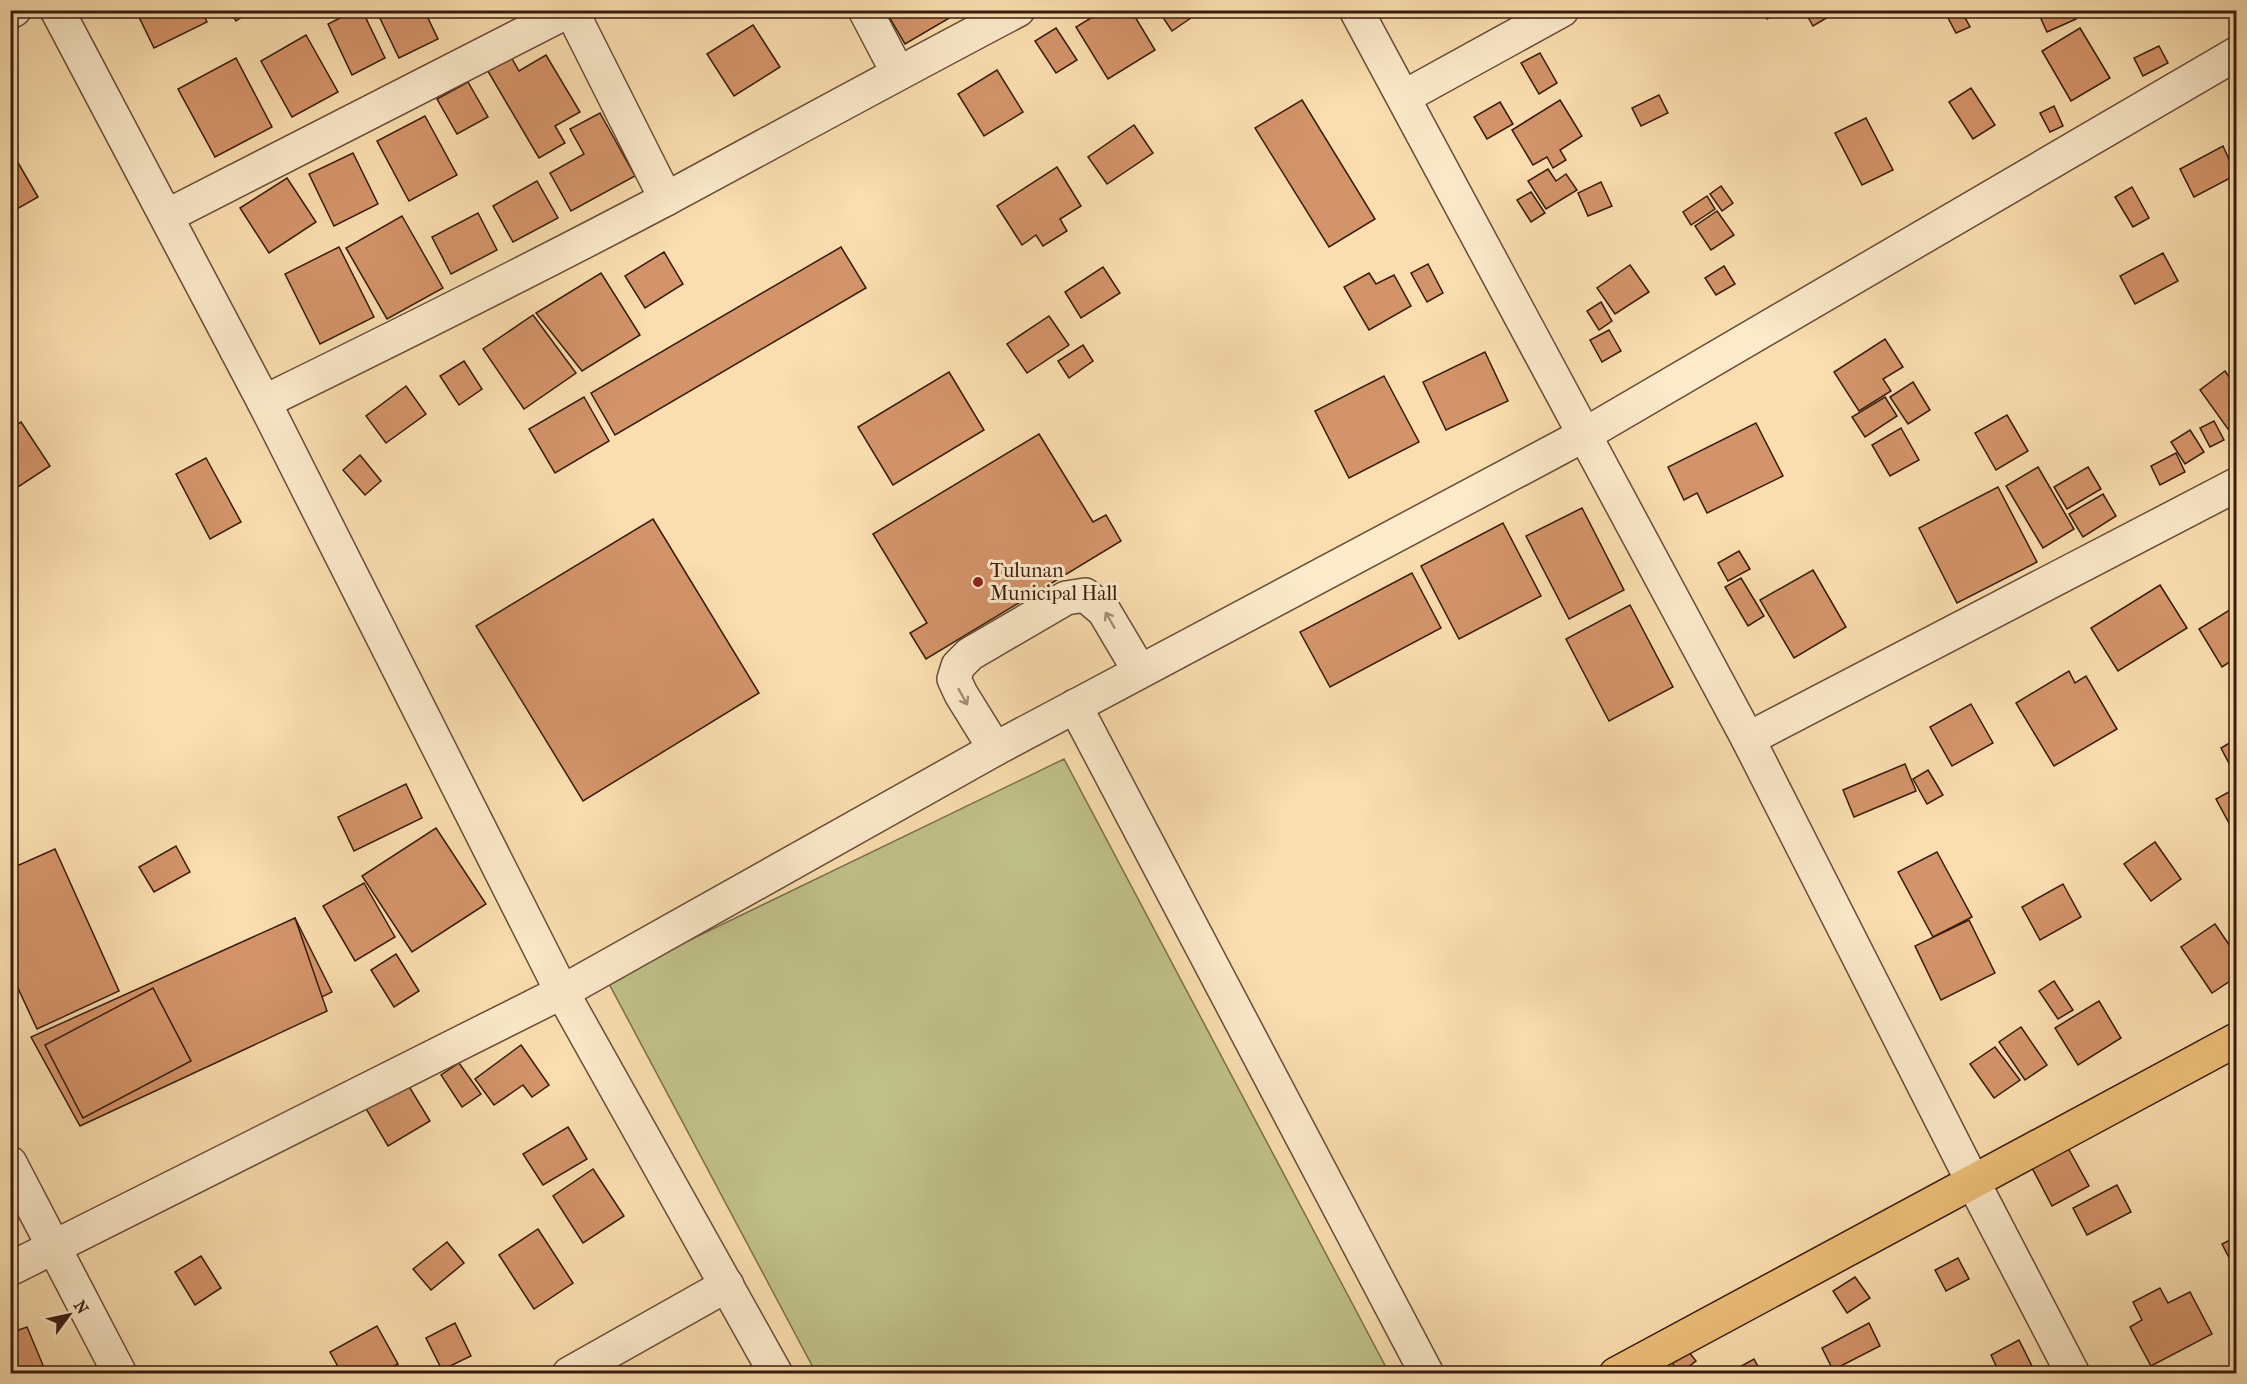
<svg xmlns="http://www.w3.org/2000/svg" width="2247" height="1384" font-family="'IM FELL French Canon',serif">
  <style>
    .green { fill: #c0c189; stroke: #7c6e4b; stroke-width: 1.5 }
    .building { fill: #d49469; stroke: #381b0d; stroke-width: 1.5 }
    .lines { fill: none; stroke-linecap: round; stroke-linejoin: round }
    .minor-casing { stroke: #684c36; stroke-width: 36 }
    .major-casing { stroke: #381b0d; stroke-width: 36 }
    .minor { stroke: #fceacb; stroke-width: 33 }
    .major { stroke: #edbf78; stroke-width: 33 }
    .oneway { stroke: #a48d76 }
    .poi-dot { fill: #8f2418; stroke: #fceacb; stroke-width: 2 }
    .labels { text-anchor: middle; stroke-width: 6; stroke-linejoin: round; paint-order: stroke }
    .poi-label { font-size: 20px; fill: #381b0d; stroke: #fceacb; text-anchor: start }
  </style>
  <rect width="100%" height="100%" fill="#fadeaf"/>
  <filter id="stains"><feTurbulence type="fractalNoise" baseFrequency=".00333" numOctaves="4"/><feColorMatrix values="0 0 0 0 .2 0 0 0 0 .09 0 0 0 0 .02 0 0 0 .5 -.17"/></filter>
  <radialGradient id="worn" r=".72"><stop offset=".6" stop-color="#630" stop-opacity="0"/><stop offset="1" stop-color="#630" stop-opacity=".3"/></radialGradient>
  <polygon class="green" points="1064,759 1389,1373 816,1373 607,980"/>
  <g class="building">
    <polygon points="153,10 201,10 207,22 154,48 139,17"/>
    <polygon points="229,10 252,10 236,21"/>
    <polygon points="356,10 362,10 385,58 352,75 328,24"/>
    <polygon points="376,10 424,10 438,39 399,58"/>
    <polygon points="885,10 963,10 905,44"/>
    <polygon points="1104,10 1131,10 1155,50 1108,79 1076,27"/>
    <polygon points="1158,10 1197,10 1198,13 1172,31"/>
    <polygon points="1762,10 1782,10 1767,19"/>
    <polygon points="1804,10 1840,10 1813,26"/>
    <polygon points="1953,10 1961,10 1970,27 1956,33 1946,14"/>
    <polygon points="2037,10 2072,10 2076,19 2047,32"/>
    <polygon points="753,25 780,67 734,96 707,54"/>
    <polygon points="1056,28 1077,60 1056,73 1035,41"/>
    <polygon points="2080,28 2110,78 2071,101 2042,51"/>
    <polygon points="306,35 338,92 292,117 261,61"/>
    <polygon points="2159,46 2168,63 2143,76 2134,58"/>
    <polygon points="506,48 519,71 546,55 580,112 555,126 565,143 539,158 482,61"/>
    <polygon points="1540,53 1557,83 1539,94 1521,63"/>
    <polygon points="236,58 272,127 215,157 178,89"/>
    <polygon points="997,70 1023,112 984,136 958,94"/>
    <polygon points="468,82 488,117 457,134 437,99"/>
    <polygon points="1971,88 1995,125 1973,139 1949,102"/>
    <polygon points="1659,95 1668,113 1641,126 1632,108"/>
    <polygon points="1302,100 1375,219 1329,247 1255,128"/>
    <polygon points="1560,100 1582,136 1560,150 1566,160 1553,168 1547,157 1533,165 1512,130"/>
    <polygon points="1500,102 1513,124 1487,139 1474,117"/>
    <polygon points="2054,106 2063,126 2050,132 2040,113"/>
    <polygon points="600,113 635,176 571,211 550,173 584,154 570,129"/>
    <polygon points="425,116 457,175 409,201 377,141"/>
    <polygon points="1866,118 1893,170 1862,185 1835,133"/>
    <polygon points="1134,125 1153,153 1107,184 1088,157"/>
    <polygon points="2223,146 2236,175 2194,197 2180,169"/>
    <polygon points="10,149 38,197 10,213"/>
    <polygon points="353,153 378,204 334,226 309,174"/>
    <polygon points="1057,167 1081,206 1060,219 1067,231 1043,246 1036,235 1022,245 997,206"/>
    <polygon points="1548,169 1556,181 1566,174 1577,190 1546,209 1528,181"/>
    <polygon points="287,178 316,222 269,253 240,208"/>
    <polygon points="537,181 558,218 513,242 493,206"/>
    <polygon points="1601,182 1612,206 1588,216 1578,193"/>
    <polygon points="1721,186 1733,203 1722,211 1710,194"/>
    <polygon points="2132,187 2149,218 2133,227 2115,197"/>
    <polygon points="1531,192 1545,213 1531,222 1517,200"/>
    <polygon points="1707,196 1715,209 1691,225 1683,212"/>
    <polygon points="1717,211 1734,235 1711,250 1695,226"/>
    <polygon points="478,213 497,250 451,274 432,237"/>
    <polygon points="402,216 443,288 387,319 346,248"/>
    <polygon points="339,247 374,317 320,344 285,274"/>
    <polygon points="841,247 866,288 615,435 591,393"/>
    <polygon points="664,252 683,284 645,308 625,276"/>
    <polygon points="2163,253 2178,281 2135,304 2120,276"/>
    <polygon points="1428,264 1443,293 1427,302 1411,273"/>
    <polygon points="1630,265 1649,292 1615,314 1597,288"/>
    <polygon points="1724,266 1735,284 1716,295 1705,278"/>
    <polygon points="1103,267 1120,293 1081,318 1065,292"/>
    <polygon points="601,273 640,335 582,371 536,313"/>
    <polygon points="1369,273 1376,284 1394,275 1411,306 1369,330 1344,287"/>
    <polygon points="1601,302 1612,321 1599,330 1587,311"/>
    <polygon points="533,315 576,373 524,409 483,349"/>
    <polygon points="1049,316 1069,345 1027,373 1007,344"/>
    <polygon points="1609,330 1621,351 1602,362 1590,340"/>
    <polygon points="1885,339 1903,367 1883,379 1891,391 1859,411 1834,372"/>
    <polygon points="1083,345 1093,361 1069,378 1058,361"/>
    <polygon points="1485,352 1508,401 1446,430 1423,382"/>
    <polygon points="464,361 482,389 459,405 440,376"/>
    <polygon points="2225,371 2236,387 2236,423 2228,429 2200,390"/>
    <polygon points="949,372 984,430 893,485 858,427"/>
    <polygon points="1384,376 1419,442 1349,478 1315,411"/>
    <polygon points="1913,382 1930,410 1908,424 1890,397"/>
    <polygon points="406,386 426,414 386,443 366,416"/>
    <polygon points="584,397 609,441 555,473 529,429"/>
    <polygon points="1885,397 1897,416 1865,437 1852,417"/>
    <polygon points="2007,415 2028,451 1996,470 1975,433"/>
    <polygon points="2214,421 2224,440 2210,447 2200,428"/>
    <polygon points="21,422 50,466 18,487 10,476 10,428"/>
    <polygon points="1756,423 1783,476 1707,513 1697,493 1684,500 1668,467"/>
    <polygon points="1901,428 1919,460 1890,476 1872,445"/>
    <polygon points="2190,430 2204,452 2185,464 2171,442"/>
    <polygon points="1039,434 1093,522 1106,515 1121,541 926,659 910,633 927,623 873,534"/>
    <polygon points="2176,453 2185,472 2160,485 2151,466"/>
    <polygon points="360,455 381,481 365,495 343,470"/>
    <polygon points="206,458 241,522 210,539 176,474"/>
    <polygon points="2038,467 2074,529 2043,548 2006,486"/>
    <polygon points="2088,467 2101,489 2067,509 2054,487"/>
    <polygon points="1998,487 2037,562 1957,603 1919,528"/>
    <polygon points="2103,494 2116,516 2083,537 2069,514"/>
    <polygon points="1582,508 1624,590 1569,619 1526,536"/>
    <polygon points="653,519 759,693 583,801 476,626"/>
    <polygon points="1503,523 1541,596 1459,639 1421,566"/>
    <polygon points="1739,551 1750,569 1728,581 1718,563"/>
    <polygon points="1813,570 1846,627 1794,658 1760,600"/>
    <polygon points="1412,573 1441,628 1330,687 1300,632"/>
    <polygon points="1741,578 1764,616 1748,626 1725,587"/>
    <polygon points="2160,585 2187,628 2118,671 2091,628"/>
    <polygon points="1630,605 1673,687 1609,721 1566,639"/>
    <polygon points="2236,606 2236,658 2222,667 2199,629"/>
    <polygon points="2069,671 2075,683 2086,676 2117,729 2054,766 2016,703"/>
    <polygon points="1971,704 1993,743 1952,766 1930,727"/>
    <polygon points="2231,742 2236,751 2236,764 2231,767 2221,748"/>
    <polygon points="1905,764 1916,791 1854,817 1843,790"/>
    <polygon points="1928,770 1943,795 1927,804 1913,779"/>
    <polygon points="406,784 422,818 354,851 338,817"/>
    <polygon points="2236,788 2236,836 2216,799"/>
    <polygon points="436,828 486,904 412,952 362,876"/>
    <polygon points="2155,842 2181,879 2151,901 2124,864"/>
    <polygon points="176,846 190,872 154,892 139,867"/>
    <polygon points="55,849 119,991 37,1029 10,971 10,869"/>
    <polygon points="1937,852 1972,917 1933,937 1898,872"/>
    <polygon points="364,883 395,937 355,961 323,906"/>
    <polygon points="2063,884 2081,917 2040,940 2022,907"/>
    <polygon points="295,918 332,992 190,1062 153,988"/>
    <polygon points="295,918 327,1011 80,1126 31,1037"/>
    <polygon points="1969,920 1995,973 1941,1000 1915,946"/>
    <polygon points="2215,924 2236,955 2236,977 2212,993 2181,947"/>
    <polygon points="396,954 419,991 394,1007 371,970"/>
    <polygon points="2054,981 2073,1010 2058,1019 2039,991"/>
    <polygon points="153,988 191,1061 83,1118 45,1045"/>
    <polygon points="2099,1001 2121,1038 2078,1065 2055,1028"/>
    <polygon points="2021,1027 2047,1065 2025,1080 1999,1042"/>
    <polygon points="521,1045 549,1085 532,1097 523,1085 494,1105 475,1079"/>
    <polygon points="1995,1047 2020,1080 1994,1098 1970,1064"/>
    <polygon points="459,1063 481,1094 462,1107 441,1075"/>
    <polygon points="399,1070 430,1121 388,1146 358,1095"/>
    <polygon points="568,1127 587,1159 543,1185 523,1154"/>
    <polygon points="2067,1146 2089,1186 2052,1206 2031,1166"/>
    <polygon points="593,1169 624,1216 583,1243 553,1196"/>
    <polygon points="2117,1185 2131,1212 2087,1235 2073,1208"/>
    <polygon points="538,1229 573,1283 534,1309 499,1255"/>
    <polygon points="2236,1237 2236,1271 2222,1244"/>
    <polygon points="447,1242 464,1263 431,1290 413,1269"/>
    <polygon points="201,1256 221,1288 195,1305 175,1272"/>
    <polygon points="1958,1258 1969,1279 1946,1291 1935,1270"/>
    <polygon points="1855,1277 1870,1298 1847,1313 1833,1291"/>
    <polygon points="2160,1288 2168,1303 2190,1292 2212,1334 2151,1366 2130,1327 2142,1320 2133,1302"/>
    <polygon points="455,1323 471,1356 442,1370 426,1338"/>
    <polygon points="1869,1323 1880,1346 1833,1370 1822,1348"/>
    <polygon points="377,1326 398,1364 380,1374 342,1374 330,1352"/>
    <polygon points="27,1327 45,1370 36,1374 10,1374 10,1333"/>
    <polygon points="2019,1340 2036,1374 2000,1374 1991,1355"/>
    <polygon points="1685,1347 1696,1361 1680,1373 1669,1359"/>
    <polygon points="1754,1359 1762,1374 1727,1374"/>
  </g>
  <g class="lines">
    <defs>
      <g id="minor">
        <polyline points="57,10 264,402 562,992 776,1374"/>
        <polyline points="571,10 666,199"/>
        <polyline points="865,10 898,73"/>
        <polyline points="1356,10 1748,739 1973,1182 2073,1374"/>
        <polyline points="10,12 14,10"/>
        <polyline points="1404,97 1562,10"/>
        <polyline points="167,216 570,10"/>
        <path d="M 264,402 C 399,336 533,269 666,199 C 783,136 900,72 1018,10"/>
        <polyline points="1075,706 1427,1374"/>
        <polyline points="1748,739 2236,485"/>
        <polyline points="995,749 961,694 954,679 958,666 970,654 1066,598 1085,595 1104,611 1139,670"/>
        <polyline points="10,1163 120,1374"/>
        <polyline points="10,1269 562,992 995,749 1584,435 2236,54"/>
        <polyline points="569,1374 727,1285"/>
      </g>
      <polyline id="major" points="1616,1374 2236,1040"/>
    </defs>
    <use href="#minor" class="minor-casing"/>
    <use href="#major" class="major-casing"/>
    <use href="#minor" class="minor"/>
    <use href="#major" class="major"/>
  </g>
  <defs><path id="oneway-shaft" d="M-6 0H5M1.5-3L5.5 0L1.5 3" fill="none" stroke-width="1.6" stroke-linecap="round" stroke-linejoin="round" transform="scale(1.5)"/></defs>
  <g class="oneway">
    <use href="#oneway-shaft" transform="translate(1110 620) rotate(-120)"/>
    <use href="#oneway-shaft" transform="translate(963 697) rotate(61)"/>
  </g>
  <circle class="poi-dot" cx="978" cy="582" r="6"/>
  <g class="labels">
    <g class="poi-label">
      <text x="990" y="577">Tulunan<tspan x="990" dy="23">Municipal Hall</tspan></text>
    </g>
  </g>
  <rect width="2247" height="1384" fill="none" stroke="#fadeaf" stroke-width="36"/>
  <rect x="12" y="12" width="2223" height="1360" fill="none" stroke="#381b0d" stroke-width="3"/>
  <rect x="18" y="18" width="2211" height="1348" fill="none" stroke="#381b0d" stroke-width="1.5"/>
  <g transform="translate(69 1315) rotate(57)" stroke="#fceacb" stroke-width="4.5" paint-order="stroke">
  <path d="M0-4.5L10 22L0 15L-10 22Z" fill="#381b0d"/>
  <text y="-9" font-size="16" font-weight="bold" text-anchor="middle" fill="#381b0d">N</text>
  </g>
  <rect width="100%" height="100%" filter="url(#stains)"/>
  <rect width="100%" height="100%" fill="url(#worn)"/>
</svg>
